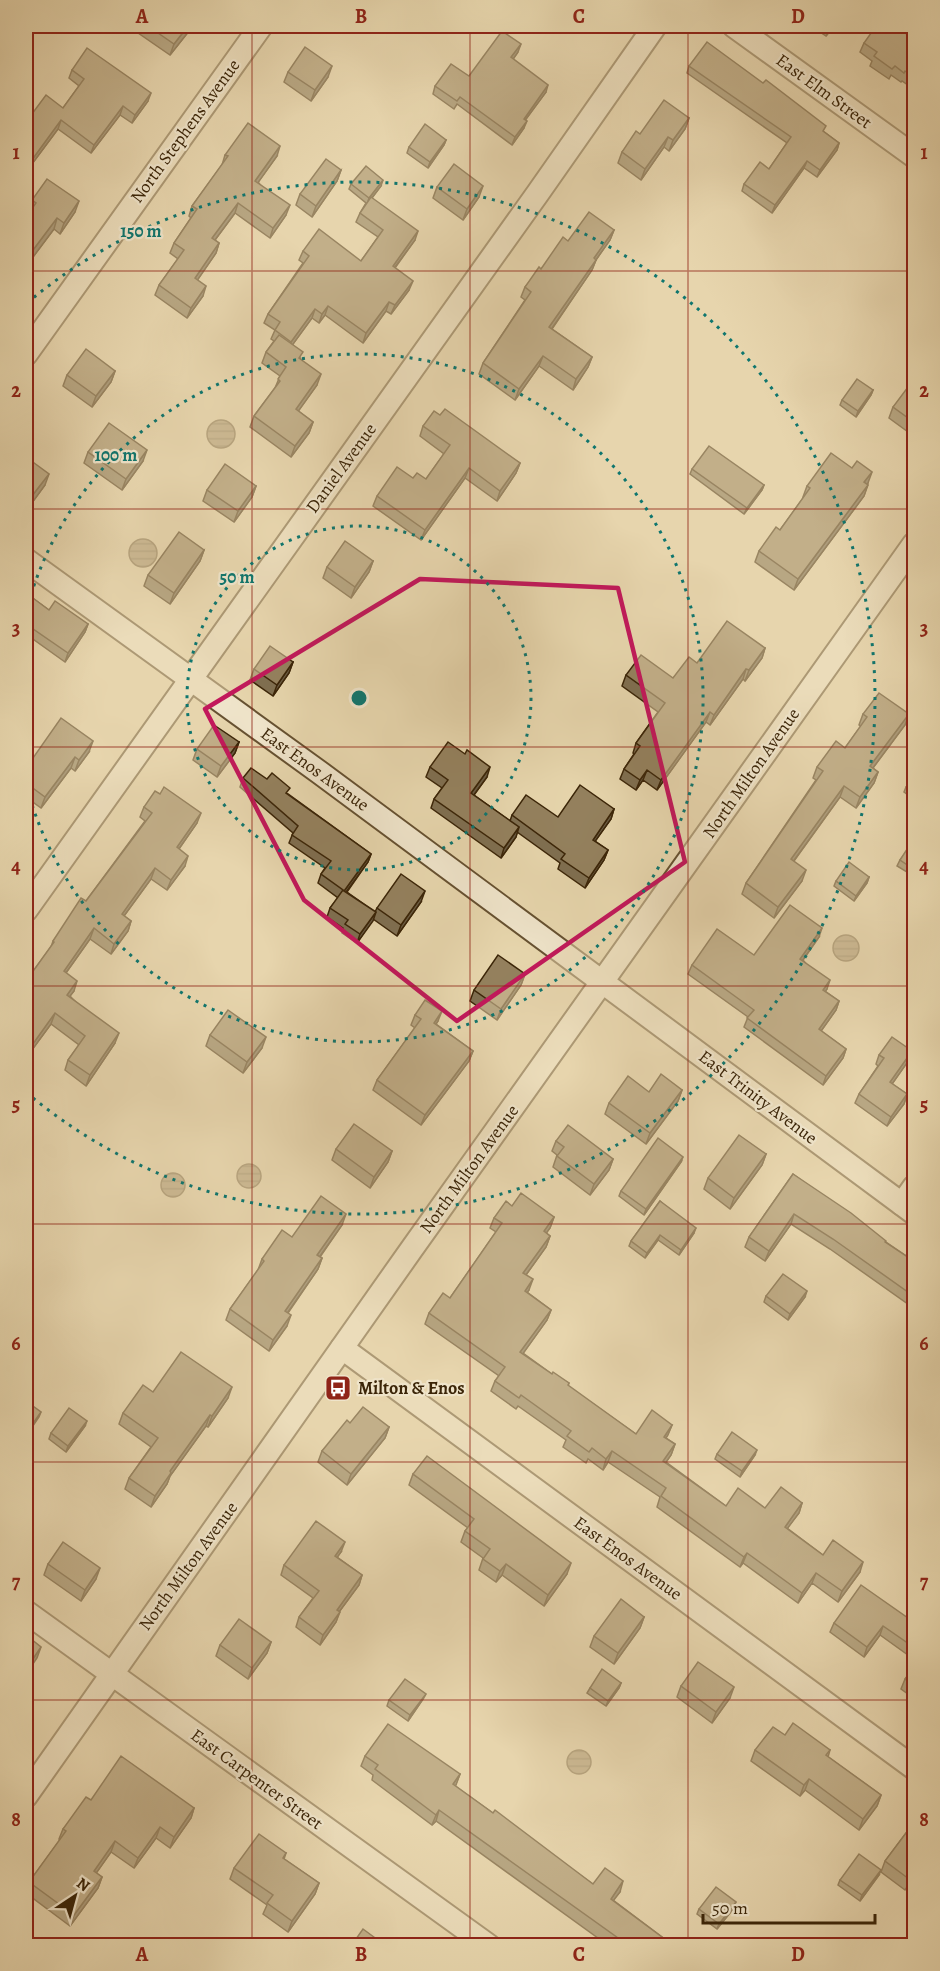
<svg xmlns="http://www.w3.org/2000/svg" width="940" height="1971" font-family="Alegreya,serif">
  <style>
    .water { fill: url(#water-rules); stroke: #7f6b49; stroke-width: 1.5 }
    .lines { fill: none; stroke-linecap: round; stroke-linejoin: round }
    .street-casing { stroke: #665131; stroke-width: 26 }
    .street { stroke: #efe4ca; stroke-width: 22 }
    .wall { fill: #7f6f51; stroke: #3b2508; stroke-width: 1.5 }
    .shaded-wall { fill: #685a42; stroke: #3b2508; stroke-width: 1.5 }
    .building { fill: #94815e; stroke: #3b2508; stroke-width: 1.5 }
    .marked { fill: none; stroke: #c2185b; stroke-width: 4.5; stroke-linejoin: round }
    .grid { fill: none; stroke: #8f2418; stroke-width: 1.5; stroke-opacity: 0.55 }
    .ring { fill: none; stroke: #0f766e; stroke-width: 3; stroke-dasharray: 3 6 }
    .labels { text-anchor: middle; stroke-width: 4.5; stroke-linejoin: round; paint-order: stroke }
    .street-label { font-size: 18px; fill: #3b2508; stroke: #efe4ca }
    .poi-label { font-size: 18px; font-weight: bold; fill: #3b2508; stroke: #efe4ca; text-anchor: start }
    .centre { fill: #0f766e; stroke: #efe4ca; stroke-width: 3 }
    .ring-label { font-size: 18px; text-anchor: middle; font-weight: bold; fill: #0f766e; stroke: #efe4ca; stroke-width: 4.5; stroke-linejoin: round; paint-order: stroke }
    .neatline { fill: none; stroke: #8f2418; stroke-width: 2 }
    .grid-label { font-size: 20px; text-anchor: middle; font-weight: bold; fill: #8f2418 }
  </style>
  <defs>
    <pattern id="water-rules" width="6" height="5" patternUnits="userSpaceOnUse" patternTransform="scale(1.5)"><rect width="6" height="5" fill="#ad9a75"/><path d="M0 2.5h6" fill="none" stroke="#8e7d5e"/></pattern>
  </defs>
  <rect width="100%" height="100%" fill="#e7d6ad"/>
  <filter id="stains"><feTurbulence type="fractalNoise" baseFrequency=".00333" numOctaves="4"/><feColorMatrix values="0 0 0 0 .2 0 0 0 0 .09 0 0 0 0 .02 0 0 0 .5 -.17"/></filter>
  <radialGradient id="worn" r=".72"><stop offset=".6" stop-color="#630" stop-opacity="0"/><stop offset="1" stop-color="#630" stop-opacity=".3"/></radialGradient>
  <g class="water">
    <circle cx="221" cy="434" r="14"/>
    <circle cx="143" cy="553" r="14"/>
    <circle cx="846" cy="948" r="13"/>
    <circle cx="249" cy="1176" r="12"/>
    <circle cx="173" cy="1185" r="12"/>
    <circle cx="579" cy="1762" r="12"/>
  </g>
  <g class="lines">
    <defs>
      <g id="street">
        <polyline points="734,26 914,156"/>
        <polyline points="26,354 261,26"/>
        <polyline points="26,560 319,772 914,1213"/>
        <polyline points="26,910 538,193 655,26"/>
        <polyline points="902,1204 914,1187"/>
        <polyline points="342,1348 914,1768"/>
        <polyline points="26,1612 489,1946"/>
        <polyline points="26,1796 411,1250 914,544"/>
      </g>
    </defs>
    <use href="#street" class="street-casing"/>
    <use href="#street" class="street"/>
  </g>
  <g class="wall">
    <polygon points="128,26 193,26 170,55"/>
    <polygon points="811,26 834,26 826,36"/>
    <polygon points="915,40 915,90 902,81 901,82 891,75 889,79 870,66 872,61 860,52 864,43"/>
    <polygon points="518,52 513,59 546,92 525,120 524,128 512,145 457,104 454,109 433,94 435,86 469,76"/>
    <polygon points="689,66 824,132 839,143 837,150 817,177 804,168 772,213 742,191 744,184 769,169 787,143 687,73"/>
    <polygon points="72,70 148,101 132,123 120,115 91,153 58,129 26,172 26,122 63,108 79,86 69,78"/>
    <polygon points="288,72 328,77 311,101 284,82"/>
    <polygon points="689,118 685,129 669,151 664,147 641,180 618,163 622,152 640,134"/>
    <polygon points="446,140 444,145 428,168 407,153 409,147"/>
    <polygon points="225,155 277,156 258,182 286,215 270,238 235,213 215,240 219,243 216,253 197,280 203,296 187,318 155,295 159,285 178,259 170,253 174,243 191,218 189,216 192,206 222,165"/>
    <polygon points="341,170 337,181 312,217 296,205 300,194"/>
    <polygon points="351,184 381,186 372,198 415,240 395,268 409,290 391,314 386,311 363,343 325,315 319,323 312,318 292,345 317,385 298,411 313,422 309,433 291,457 250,427 254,416 275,388 280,376 262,363 266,352 274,341 271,339 275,330 264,323 268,314 303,263 299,260 303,251 361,261 378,237 356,222 360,213 366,203 349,189"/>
    <polygon points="437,187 479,197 463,220 433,198"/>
    <polygon points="32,200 75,212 60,234 54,229 27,265 26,265 26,217 29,212 28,211"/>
    <polygon points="614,230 610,240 596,260 592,270 552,329 592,357 588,367 573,390 539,366 515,400 479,374 483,363 525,300 521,297 525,287 541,269 568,241"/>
    <polygon points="115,371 111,382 92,407 63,386 67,375"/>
    <polygon points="873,390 871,395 856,417 840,405 842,400"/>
    <polygon points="915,392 915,437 889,418 893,407"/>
    <polygon points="440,415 520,463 516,473 497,501 465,478 421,540 373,506 377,496 413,478 426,479 444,454 420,436 423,426"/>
    <polygon points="88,452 143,461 122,490 84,463"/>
    <polygon points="26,457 45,485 26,511"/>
    <polygon points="692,469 764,485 762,490 744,514 690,474"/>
    <polygon points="868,483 864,496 794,590 755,562 759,551 780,530 804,497 803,497 807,486"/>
    <polygon points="256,486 252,497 234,522 203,501 207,490"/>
    <polygon points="204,550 200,561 170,604 144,586 148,575"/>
    <polygon points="373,561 369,572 351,598 323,578 327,567"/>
    <polygon points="26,593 49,610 88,624 85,632 65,662 26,634"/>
    <polygon points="915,647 915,659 911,657"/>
    <polygon points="765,648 762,658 745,681 743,679 710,725 706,722 657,790 643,780 636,790 620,779 624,769 634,754 633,753 636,743 658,712 622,686 626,675 673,678 697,663"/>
    <polygon points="293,662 289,673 273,696 250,680 254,669"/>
    <polygon points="863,714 909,714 905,725 873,768 878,772 874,783 856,808 840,797 794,861 802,881 774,918 742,894 746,883 816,780 813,778 817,767 845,748 861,726 859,725"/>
    <polygon points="239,742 235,753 217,777 193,760 197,749"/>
    <polygon points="89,752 75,771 71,768 41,808 26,797 26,768"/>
    <polygon points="430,767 487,777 474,795 510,821 512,815 558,817 614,809 611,819 595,841 608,850 604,860 585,888 558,869 560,863 517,832 516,837 501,858 431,808 434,799 442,788 426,777"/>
    <polygon points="915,775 915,800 904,792 906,787"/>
    <polygon points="243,778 288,794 371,854 368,862 347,892 375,912 377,908 421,902 397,936 373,919 357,943 342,933 343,928 327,917 330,908 338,898 318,883 321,874 325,868 289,843 293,833 240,787"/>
    <polygon points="144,807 197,823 179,849 185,866 167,890 151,879 124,916 131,921 128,931 111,954 90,939 66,973 74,991 70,996 115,1043 86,1086 65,1070 68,1060 79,1045 51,1024 26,1058 26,981 51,947 53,941 86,901 145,821 140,817"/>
    <polygon points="915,841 915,877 897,866 900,860"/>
    <polygon points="869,877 867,883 854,901 834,886 836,881"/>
    <polygon points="819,937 803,960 827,989 825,991 839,1001 836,1010 821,1031 846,1049 843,1058 823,1085 744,1027 748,1017 688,974 692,965 754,955"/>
    <polygon points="915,969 915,982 911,979"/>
    <polygon points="525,974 521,985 497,1020 470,1001 474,990"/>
    <polygon points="415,1015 438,1021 436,1024 473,1051 469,1061 421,1125 373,1090 377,1080 415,1028 411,1025"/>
    <polygon points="210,1035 262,1048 243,1073 206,1046"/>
    <polygon points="912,1051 909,1060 892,1084 907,1094 904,1104 887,1126 855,1103 859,1094 878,1066 876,1064 879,1055"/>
    <polygon points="682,1090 678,1101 646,1144 605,1114 609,1103 649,1092"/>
    <polygon points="556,1141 613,1159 609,1170 590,1195 553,1167 557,1155 552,1151"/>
    <polygon points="336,1149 392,1151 388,1162 370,1188 332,1160"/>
    <polygon points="766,1154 762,1165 730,1209 704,1189 708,1178"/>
    <polygon points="681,1162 644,1215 619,1196 621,1191"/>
    <polygon points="793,1174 886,1242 915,1262 915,1309 830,1249 791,1224 765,1261 745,1247 749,1237"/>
    <polygon points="660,1201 694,1233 679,1255 658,1240 645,1258 629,1246 631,1241"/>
    <polygon points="512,1206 554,1217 550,1228 546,1233 550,1236 546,1247 526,1275 529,1290 527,1292 551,1310 547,1320 523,1353 552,1374 569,1383 568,1386 636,1434 672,1425 666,1438 675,1444 671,1455 666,1462 726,1506 765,1508 802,1503 799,1513 787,1528 823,1555 860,1572 838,1602 812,1583 798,1603 743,1563 740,1567 657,1507 660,1497 608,1462 603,1470 588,1459 586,1463 563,1447 566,1440 518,1406 516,1409 491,1391 495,1381 499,1376 425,1324 429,1313 450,1298 496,1232 490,1228 494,1218"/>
    <polygon points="342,1225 320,1257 322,1258 318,1269 288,1313 287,1326 269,1351 226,1320 230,1309 258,1270 262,1259 292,1237"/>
    <polygon points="766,1296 805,1297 788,1320 764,1302"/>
    <polygon points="153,1392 228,1398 208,1427 206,1426 170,1476 167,1484 151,1507 125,1489 129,1478 151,1447 119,1424 123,1413"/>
    <polygon points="350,1423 389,1427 385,1438 347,1485 318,1462 322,1451"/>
    <polygon points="85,1426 66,1452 49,1439 51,1433"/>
    <polygon points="717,1454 755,1455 740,1477 715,1459"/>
    <polygon points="413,1474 567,1574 544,1606 502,1575 496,1582 479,1570 483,1558 461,1542 465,1531 468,1528 409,1485"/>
    <polygon points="341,1552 337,1557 362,1575 359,1585 339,1612 336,1622 320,1645 296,1627 299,1617 313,1598 281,1575 284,1565"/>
    <polygon points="48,1564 96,1579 81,1601 44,1575"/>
    <polygon points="644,1617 640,1628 614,1664 590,1647 594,1636"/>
    <polygon points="834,1623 915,1623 915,1660 880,1635 864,1657 830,1632"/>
    <polygon points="271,1642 267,1653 248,1679 216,1656 220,1645"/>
    <polygon points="915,1666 915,1699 901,1689 905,1679"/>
    <polygon points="621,1683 619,1688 606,1706 587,1693 590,1688"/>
    <polygon points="681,1686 730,1698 712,1723 677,1697"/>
    <polygon points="423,1699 408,1721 387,1706 389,1700"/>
    <polygon points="785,1735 830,1750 828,1757 881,1795 877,1806 859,1830 805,1790 800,1796 751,1761 755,1750"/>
    <polygon points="365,1756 460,1774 455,1786 593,1884 620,1892 613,1900 674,1946 609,1946 436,1821 432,1825 372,1780 373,1775 361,1766"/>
    <polygon points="91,1800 194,1808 191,1818 170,1848 156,1838 134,1868 111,1852 96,1873 102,1877 98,1888 70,1926 26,1893 26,1891 29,1882 60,1840 59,1839 63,1829"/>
    <polygon points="915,1821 915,1892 907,1887 905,1890 881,1872 885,1861"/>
    <polygon points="286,1853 284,1859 319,1883 315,1894 288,1932 263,1914 267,1905 230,1879 234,1868"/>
    <polygon points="879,1875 860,1901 838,1885 840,1880"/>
    <polygon points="734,1908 717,1929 697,1914 699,1909"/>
  </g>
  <g class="shaded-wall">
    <polygon points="188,26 193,26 170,55 174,44"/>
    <polygon points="830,26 834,26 826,36"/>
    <polygon points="521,44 518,52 509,65 511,57"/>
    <polygon points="332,66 328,77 311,101 315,90"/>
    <polygon points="548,85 546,92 521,126 524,119"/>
    <polygon points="151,93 148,101 132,123 135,115"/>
    <polygon points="123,106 120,115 91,153 94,145"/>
    <polygon points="689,118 685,129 669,151 673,140"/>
    <polygon points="61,120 58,129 26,172 26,168"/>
    <polygon points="527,121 524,128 512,145 515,137"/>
    <polygon points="668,137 664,147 641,180 645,169"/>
    <polygon points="446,140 444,145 428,168 430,162"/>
    <polygon points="839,143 837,150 817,177 820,170"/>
    <polygon points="280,146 277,156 252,191 255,181"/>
    <polygon points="807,161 804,168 772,213 775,205"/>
    <polygon points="341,170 337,181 312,217 316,206"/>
    <polygon points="383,180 381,186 367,204 369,198"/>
    <polygon points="483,186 479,197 463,220 467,209"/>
    <polygon points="79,201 75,212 60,234 64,223"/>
    <polygon points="238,203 235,213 209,248 212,238"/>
    <polygon points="290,205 286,215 270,238 273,228"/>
    <polygon points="57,218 54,229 27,265 30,254"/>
    <polygon points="614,230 610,240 590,268 594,258"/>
    <polygon points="418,231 415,240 389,275 393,266"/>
    <polygon points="219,243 216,253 192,288 195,278"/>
    <polygon points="596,260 592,270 546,337 549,327"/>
    <polygon points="413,281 409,290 391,314 395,305"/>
    <polygon points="206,286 203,296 187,318 191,308"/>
    <polygon points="389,302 386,311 363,343 366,333"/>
    <polygon points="328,306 325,315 319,323 322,314"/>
    <polygon points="315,309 312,318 288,351 291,342"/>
    <polygon points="543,356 539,366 515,400 519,389"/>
    <polygon points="592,357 588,367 573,390 576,379"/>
    <polygon points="115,371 111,382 92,407 96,396"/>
    <polygon points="321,374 317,385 292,420 296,409"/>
    <polygon points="873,390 871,395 856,417 858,411"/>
    <polygon points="313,422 309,433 291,457 295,446"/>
    <polygon points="147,450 143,461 122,490 126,479"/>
    <polygon points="520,463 516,473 497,501 500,491"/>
    <polygon points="469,468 465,478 421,540 425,530"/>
    <polygon points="872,472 868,483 860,493 864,482"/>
    <polygon points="49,474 45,485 26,511 28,501"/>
    <polygon points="764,485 762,490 744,514 747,508"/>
    <polygon points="868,485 864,496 794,590 798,579"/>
    <polygon points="256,486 252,497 234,522 238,511"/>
    <polygon points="204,550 200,561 170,604 174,593"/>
    <polygon points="373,561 369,572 351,598 355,587"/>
    <polygon points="88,624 85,632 65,662 68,653"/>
    <polygon points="765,648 762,658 745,681 749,670"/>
    <polygon points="293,662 289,673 273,696 277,685"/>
    <polygon points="746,669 743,679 710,725 714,715"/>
    <polygon points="710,712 706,722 657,790 661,780"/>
    <polygon points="909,714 905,725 866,777 870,766"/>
    <polygon points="93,741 89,752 75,771 79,760"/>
    <polygon points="239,742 235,753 217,777 221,766"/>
    <polygon points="75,757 71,768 41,808 45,797"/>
    <polygon points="490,767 487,777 468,803 471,793"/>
    <polygon points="647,770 643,780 636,790 640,780"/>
    <polygon points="878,772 874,783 856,808 860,797"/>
    <polygon points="844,786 840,797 787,870 791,859"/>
    <polygon points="614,809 611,819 589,850 593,840"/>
    <polygon points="201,813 197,823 173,857 177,847"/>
    <polygon points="519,827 516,837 501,858 504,848"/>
    <polygon points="608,850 604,860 585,888 589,878"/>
    <polygon points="371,854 368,862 341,899 344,891"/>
    <polygon points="188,856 185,866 167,890 171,880"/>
    <polygon points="155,868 151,879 118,924 122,914"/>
    <polygon points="806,870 802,881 774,918 778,907"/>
    <polygon points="869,877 867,883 854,901 856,896"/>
    <polygon points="425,891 421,902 397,936 401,925"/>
    <polygon points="376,912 373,921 357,943 360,934"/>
    <polygon points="131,921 128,931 111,954 114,944"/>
    <polygon points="94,928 90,939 60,981 64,971"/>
    <polygon points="822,928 819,937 797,968 800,959"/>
    <polygon points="525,974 521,985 497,1020 501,1009"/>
    <polygon points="830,980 827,989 820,999 823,990"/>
    <polygon points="77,981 74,991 63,1005 67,995"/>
    <polygon points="839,1001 836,1010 816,1038 819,1029"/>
    <polygon points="442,1011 438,1021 430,1033 434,1023"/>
    <polygon points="55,1013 51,1024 26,1058 30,1048"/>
    <polygon points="119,1033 115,1043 86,1086 90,1075"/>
    <polygon points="266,1037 262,1048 243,1073 247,1062"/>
    <polygon points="846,1049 843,1058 823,1085 826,1076"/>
    <polygon points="473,1051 469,1061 421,1125 425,1115"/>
    <polygon points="912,1051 909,1060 887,1091 890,1082"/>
    <polygon points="682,1090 678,1101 646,1144 650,1133"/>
    <polygon points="907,1094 904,1104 887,1126 891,1117"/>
    <polygon points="392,1151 388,1162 370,1188 374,1177"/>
    <polygon points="766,1154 762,1165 730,1209 734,1198"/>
    <polygon points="683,1157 681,1162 644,1215 646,1209"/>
    <polygon points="613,1159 609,1170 590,1195 594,1184"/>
    <polygon points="346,1214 342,1225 313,1266 317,1255"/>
    <polygon points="794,1214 791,1224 765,1261 769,1251"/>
    <polygon points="554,1217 550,1228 540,1242 544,1231"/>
    <polygon points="696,1228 694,1233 679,1255 681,1250"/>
    <polygon points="660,1235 658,1240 645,1258 647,1253"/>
    <polygon points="550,1236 546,1247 520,1283 523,1273"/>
    <polygon points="322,1258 318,1269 281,1322 285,1311"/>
    <polygon points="533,1279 529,1290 521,1301 525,1291"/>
    <polygon points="807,1291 805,1297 788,1320 790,1314"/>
    <polygon points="551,1310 547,1320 517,1362 520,1352"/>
    <polygon points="291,1315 287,1326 269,1351 273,1340"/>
    <polygon points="232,1387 228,1398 208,1427 212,1416"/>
    <polygon points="41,1412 39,1417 26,1436 27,1432"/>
    <polygon points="210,1415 206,1426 170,1476 167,1484 151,1507 155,1496 170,1471"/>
    <polygon points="87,1421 85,1426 66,1452 68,1446"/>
    <polygon points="672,1425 668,1435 660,1447 664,1437"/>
    <polygon points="389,1427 385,1438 347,1485 351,1474"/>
    <polygon points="675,1444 671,1455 660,1471 663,1461"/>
    <polygon points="757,1450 755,1455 740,1477 742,1471"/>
    <polygon points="612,1451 608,1462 603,1470 606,1459"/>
    <polygon points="802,1503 799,1513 781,1537 785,1527"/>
    <polygon points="345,1542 341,1552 332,1565 335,1556"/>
    <polygon points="747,1553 743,1563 740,1567 744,1557"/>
    <polygon points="863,1562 860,1572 838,1602 842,1591"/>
    <polygon points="571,1563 567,1574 544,1606 548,1595"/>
    <polygon points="506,1564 502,1575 496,1582 500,1571"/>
    <polygon points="100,1568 96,1579 81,1601 85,1590"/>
    <polygon points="816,1573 812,1583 798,1603 802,1593"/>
    <polygon points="362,1575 359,1585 333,1620 337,1610"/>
    <polygon points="340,1612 336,1622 320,1645 323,1635"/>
    <polygon points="644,1617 640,1628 614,1664 618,1653"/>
    <polygon points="883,1626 880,1635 864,1657 867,1647"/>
    <polygon points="271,1642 267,1653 248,1679 252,1668"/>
    <polygon points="41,1647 37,1658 26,1674 26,1669"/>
    <polygon points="621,1683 619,1688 606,1706 608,1701"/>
    <polygon points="734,1687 730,1698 712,1723 716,1712"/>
    <polygon points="426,1694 423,1699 408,1721 410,1715"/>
    <polygon points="460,1774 456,1785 449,1795 453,1784"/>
    <polygon points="809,1779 805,1790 800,1796 804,1785"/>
    <polygon points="881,1795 877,1806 859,1830 863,1819"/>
    <polygon points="194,1808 191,1818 170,1848 174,1837"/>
    <polygon points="439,1810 436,1821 432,1825 436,1815"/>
    <polygon points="160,1827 156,1838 134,1868 138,1858"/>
    <polygon points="115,1841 111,1852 90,1882 94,1871"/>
    <polygon points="881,1870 879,1875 860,1901 862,1895"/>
    <polygon points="102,1877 98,1888 70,1926 74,1915"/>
    <polygon points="623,1881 620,1892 607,1909 611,1899"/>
    <polygon points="319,1883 315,1894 288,1932 292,1921"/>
    <polygon points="736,1902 734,1908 717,1929 719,1924"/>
  </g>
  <g class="building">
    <polygon points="148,26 188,26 174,44"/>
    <polygon points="876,26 895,26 915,40 915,78 905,71 904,73 895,66 892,69 874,56 877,52 864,43"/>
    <polygon points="502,31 521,44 511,57 548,85 524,119 527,121 515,137 460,97 457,101 435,86 451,64 469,76"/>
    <polygon points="707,42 763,83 766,80 826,126 823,131 839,143 820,170 807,161 775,205 744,184 760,162 769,169 791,137 689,66"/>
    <polygon points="305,47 332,66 315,90 288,72"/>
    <polygon points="87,48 151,93 135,115 123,106 94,145 61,120 26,168 26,122 46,95 63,108 84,79 72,70"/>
    <polygon points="664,100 689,118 673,140 668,137 645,169 622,152 636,131 640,134"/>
    <polygon points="248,123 280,146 255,181 290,205 273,228 238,203 212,238 219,243 195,278 206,286 191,308 159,285 184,250 174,243 197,209 192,206 228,156 225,155"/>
    <polygon points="425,124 446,140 430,162 409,147"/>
    <polygon points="326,159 341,170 316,206 300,194"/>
    <polygon points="454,164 483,186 467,209 437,187"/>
    <polygon points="366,166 383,180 369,198 351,184"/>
    <polygon points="47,179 79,201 64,223 57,218 30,254 28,252 26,255 26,217 36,203 32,200"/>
    <polygon points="371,197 418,231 393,266 413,281 395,305 389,302 366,333 328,306 322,314 315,309 291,342 275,330 280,322 268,314 309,256 303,251 319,229 361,261 383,230 360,213"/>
    <polygon points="589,212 614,230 594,258 596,260 549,327 592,357 576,379 543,356 519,389 483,363 531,292 525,287 539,267 541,269 563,237 568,241"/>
    <polygon points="279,335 303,352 299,358 321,374 296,409 313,422 295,446 254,416 280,381 278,379 286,367 266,352"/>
    <polygon points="86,349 115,371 96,396 67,375"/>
    <polygon points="857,379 873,390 858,411 842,400"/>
    <polygon points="908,387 915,392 915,423 893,407"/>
    <polygon points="445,409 520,463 500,491 469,468 425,530 377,496 397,467 413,478 417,473 426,479 450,445 423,426 434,411 440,415"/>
    <polygon points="109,423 147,450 126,479 88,452"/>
    <polygon points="709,446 764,485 747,508 692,469"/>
    <polygon points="831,453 852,468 857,461 872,472 864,482 868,485 798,579 759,551 776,527 780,530 810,488 807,486"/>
    <polygon points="26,457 49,474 28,501 26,499"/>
    <polygon points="225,464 256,486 238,511 207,490"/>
    <polygon points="179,532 204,550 174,593 148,575"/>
    <polygon points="345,541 373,561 355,587 327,567"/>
    <polygon points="26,593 49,610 55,601 88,624 68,653 26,624"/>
    <polygon points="727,621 765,648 749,670 746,669 714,715 710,712 661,780 647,770 640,780 624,769 640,746 636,743 665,703 626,675 641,655 673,678 689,657 697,663"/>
    <polygon points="270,646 293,662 277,685 254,669"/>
    <polygon points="879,693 909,714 870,766 878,772 860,797 844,786 791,859 806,870 778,907 746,883 823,771 817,767 836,741 845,748 867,717 863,714"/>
    <polygon points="61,718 93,741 79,760 75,757 45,797 26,783 26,768"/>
    <polygon points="214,725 239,742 221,766 197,749"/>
    <polygon points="448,742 465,754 467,750 490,767 471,793 519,827 504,848 434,799 448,780 430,767"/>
    <polygon points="251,768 267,779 272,773 290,788 286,793 371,854 344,891 376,912 360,934 345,924 348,920 330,908 343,890 321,874 331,861 292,835 298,826 243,778"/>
    <polygon points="915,775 915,793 906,787"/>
    <polygon points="580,785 614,809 593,840 608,850 589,878 561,859 565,854 512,815 526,795 558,817"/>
    <polygon points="164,787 201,813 177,847 188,856 171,880 155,868 122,914 131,921 114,944 94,928 64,971 77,981 67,995 119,1033 90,1075 68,1060 85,1036 55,1013 30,1048 26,1045 26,981 54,942 53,941 81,898 86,901 152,813 144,807 155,791 160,794"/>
    <polygon points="913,840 915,841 915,870 900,860"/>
    <polygon points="849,862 869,877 856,896 836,881"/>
    <polygon points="401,874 425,891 401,925 377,908"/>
    <polygon points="790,905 822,928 800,959 830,980 823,990 839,1001 819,1029 846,1049 826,1076 747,1018 754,1010 692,965 717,929 754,955"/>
    <polygon points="498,955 525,974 501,1009 474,990"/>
    <polygon points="425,1000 442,1011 434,1023 473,1051 425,1115 377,1080 421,1019 415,1015"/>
    <polygon points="228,1010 266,1037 247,1062 210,1035"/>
    <polygon points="892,1037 912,1051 890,1082 907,1094 891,1117 859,1094 884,1058 879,1055"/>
    <polygon points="661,1074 682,1090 650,1133 609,1103 628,1076 649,1092"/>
    <polygon points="354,1124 392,1151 374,1177 336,1149"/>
    <polygon points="568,1125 613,1159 594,1184 557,1156 564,1147 556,1141"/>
    <polygon points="739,1135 766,1154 734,1198 708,1178"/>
    <polygon points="658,1138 683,1157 646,1209 621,1191"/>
    <polygon points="793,1174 851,1213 886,1241 885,1242 915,1262 915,1297 833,1239 794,1214 769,1251 749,1237"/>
    <polygon points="521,1193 554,1217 544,1231 550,1236 523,1273 533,1279 525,1291 551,1310 520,1352 552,1374 553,1372 569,1383 568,1385 636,1434 652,1410 672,1425 664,1437 675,1444 663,1461 726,1506 738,1488 765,1508 781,1487 802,1503 785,1527 823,1555 833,1540 863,1562 842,1591 816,1573 802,1593 747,1553 744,1557 661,1496 666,1488 612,1451 606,1459 592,1448 589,1452 567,1436 571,1431 521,1395 519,1398 495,1381 505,1367 429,1313 443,1293 450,1298 502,1223 494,1218 506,1201 512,1206"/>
    <polygon points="321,1196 346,1214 317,1255 322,1258 285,1311 291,1315 273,1340 230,1309 264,1261 262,1259 282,1230 292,1237"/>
    <polygon points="660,1201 696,1228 681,1250 660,1235 647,1253 631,1241"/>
    <polygon points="783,1274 807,1291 790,1314 766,1296"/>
    <polygon points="181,1352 232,1387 212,1416 210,1415 170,1471 171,1473 155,1496 129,1478 158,1438 123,1413 143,1385 153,1392"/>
    <polygon points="26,1401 41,1412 27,1432 26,1431"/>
    <polygon points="363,1407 389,1427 351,1474 322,1451 347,1420 350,1423"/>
    <polygon points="69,1408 87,1421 68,1446 51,1433"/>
    <polygon points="732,1432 757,1450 742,1471 717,1454"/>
    <polygon points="427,1456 571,1563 548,1595 506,1564 500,1571 483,1559 490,1549 465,1531 474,1519 413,1474"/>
    <polygon points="316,1521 345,1542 335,1556 362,1575 337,1610 340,1612 323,1635 299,1617 319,1591 284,1565"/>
    <polygon points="63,1542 100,1568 85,1590 48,1564"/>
    <polygon points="861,1585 915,1623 915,1648 883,1626 867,1647 834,1623"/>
    <polygon points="621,1599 644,1617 618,1653 594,1636"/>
    <polygon points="239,1619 271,1642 252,1668 220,1645"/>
    <polygon points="26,1635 41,1647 26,1669"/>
    <polygon points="698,1662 734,1687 716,1712 681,1686"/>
    <polygon points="915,1666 915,1686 905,1679"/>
    <polygon points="602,1669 621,1683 608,1701 590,1688"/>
    <polygon points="405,1679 426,1694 410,1715 389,1700"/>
    <polygon points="793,1723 830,1750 826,1755 881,1795 863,1819 809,1779 804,1785 755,1750 773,1727 785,1735"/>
    <polygon points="388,1724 460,1774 453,1784 493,1813 495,1810 593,1884 605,1868 623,1881 611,1899 674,1946 619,1946 615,1943 618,1938 439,1810 436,1815 375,1769 378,1765 365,1756"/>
    <polygon points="121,1756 194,1808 174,1837 160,1827 138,1858 115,1841 94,1871 102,1877 74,1915 29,1882 66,1831 63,1829 86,1797 91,1800"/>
    <polygon points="915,1821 915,1879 911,1876 909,1879 885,1861"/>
    <polygon points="259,1834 286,1853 283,1858 319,1883 292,1921 267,1903 273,1895 234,1868"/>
    <polygon points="859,1854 881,1870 862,1895 840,1880"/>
    <polygon points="716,1887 736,1902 719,1924 699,1909"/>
    <polygon points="363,1929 386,1946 351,1946"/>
  </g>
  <path d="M0 0H940V1971H0ZM 420,579 L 618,588 L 685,862 L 457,1021 L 304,900 L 205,709 Z" fill="#e7d6ad" fill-opacity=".55" fill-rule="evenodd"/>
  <path class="marked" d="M 420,579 L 618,588 L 685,862 L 457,1021 L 304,900 L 205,709 Z"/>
  <path class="grid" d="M 252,26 L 252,1946M 470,26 L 470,1946M 688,26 L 688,1946M 26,271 L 914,271M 26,509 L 914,509M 26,747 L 914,747M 26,986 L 914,986M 26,1224 L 914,1224M 26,1462 L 914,1462M 26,1700 L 914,1700"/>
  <g class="ring">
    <circle cx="359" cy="698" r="172"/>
    <path d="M26 612A344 344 0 1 1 26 784"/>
    <path d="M27 303A516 516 0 1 1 27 1093"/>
  </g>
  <defs>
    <symbol id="bus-square" viewBox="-11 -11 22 22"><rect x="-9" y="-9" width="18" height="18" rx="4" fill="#8f2418" stroke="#efe4ca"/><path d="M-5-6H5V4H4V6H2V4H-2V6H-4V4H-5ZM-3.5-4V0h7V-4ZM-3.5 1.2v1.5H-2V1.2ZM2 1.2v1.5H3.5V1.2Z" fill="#fff"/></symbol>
  </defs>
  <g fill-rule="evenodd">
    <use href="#bus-square" x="323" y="1373" width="30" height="30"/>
  </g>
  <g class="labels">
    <g class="street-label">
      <text transform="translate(824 91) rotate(36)" y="6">East Elm Street</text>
      <text transform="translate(185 131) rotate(-54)" y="6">North Stephens Avenue</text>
      <text transform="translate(341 468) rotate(-54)" y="6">Daniel Avenue</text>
      <text transform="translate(315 769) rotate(36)" y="6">East Enos Avenue</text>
      <text transform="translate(751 773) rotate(-55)" y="6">North Milton Avenue</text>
      <text transform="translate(758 1097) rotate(37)" y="6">East Trinity Avenue</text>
      <text transform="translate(469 1169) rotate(-54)" y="6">North Milton Avenue</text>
      <text transform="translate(628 1558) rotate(36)" y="6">East Enos Avenue</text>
      <text transform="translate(188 1566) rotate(-54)" y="6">North Milton Avenue</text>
      <text transform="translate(257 1779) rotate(36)" y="6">East Carpenter Street</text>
    </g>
    <g class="poi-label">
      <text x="358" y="1394">Milton &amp; Enos</text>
    </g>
  </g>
  <circle cx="359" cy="698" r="9" class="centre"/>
  <g class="ring-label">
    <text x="141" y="237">150 m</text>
    <text x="116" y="461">100 m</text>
    <text x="237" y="583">50 m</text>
  </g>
  <rect width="940" height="1971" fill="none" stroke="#e7d6ad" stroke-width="66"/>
  <g transform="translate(75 1896) rotate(36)" stroke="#efe4ca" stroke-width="4.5" paint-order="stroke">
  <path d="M0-4.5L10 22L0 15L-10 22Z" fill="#3b2508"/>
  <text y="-9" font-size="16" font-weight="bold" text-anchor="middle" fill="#3b2508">N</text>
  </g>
  <path d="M703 1914v9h172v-9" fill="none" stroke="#3b2508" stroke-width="3"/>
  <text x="712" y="1914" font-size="18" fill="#3b2508" stroke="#efe4ca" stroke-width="4.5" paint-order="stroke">50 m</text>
  <rect x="33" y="33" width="874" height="1905" class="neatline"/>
  <g class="grid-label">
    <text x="142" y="23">A</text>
    <text x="361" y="23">B</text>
    <text x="579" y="23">C</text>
    <text x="798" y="23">D</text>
    <text x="16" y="159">1</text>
    <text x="924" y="159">1</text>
    <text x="16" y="397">2</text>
    <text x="924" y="397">2</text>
    <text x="16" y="635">3</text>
    <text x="924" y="635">3</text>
    <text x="16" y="873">4</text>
    <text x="924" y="873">4</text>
    <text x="16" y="1111">5</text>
    <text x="924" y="1111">5</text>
    <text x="16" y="1350">6</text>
    <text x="924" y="1350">6</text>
    <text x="16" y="1588">7</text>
    <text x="924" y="1588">7</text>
    <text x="16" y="1826">8</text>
    <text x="924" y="1826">8</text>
    <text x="142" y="1961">A</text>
    <text x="361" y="1961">B</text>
    <text x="579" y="1961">C</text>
    <text x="798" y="1961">D</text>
  </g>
  <rect width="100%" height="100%" filter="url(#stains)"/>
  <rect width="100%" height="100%" fill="url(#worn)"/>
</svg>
